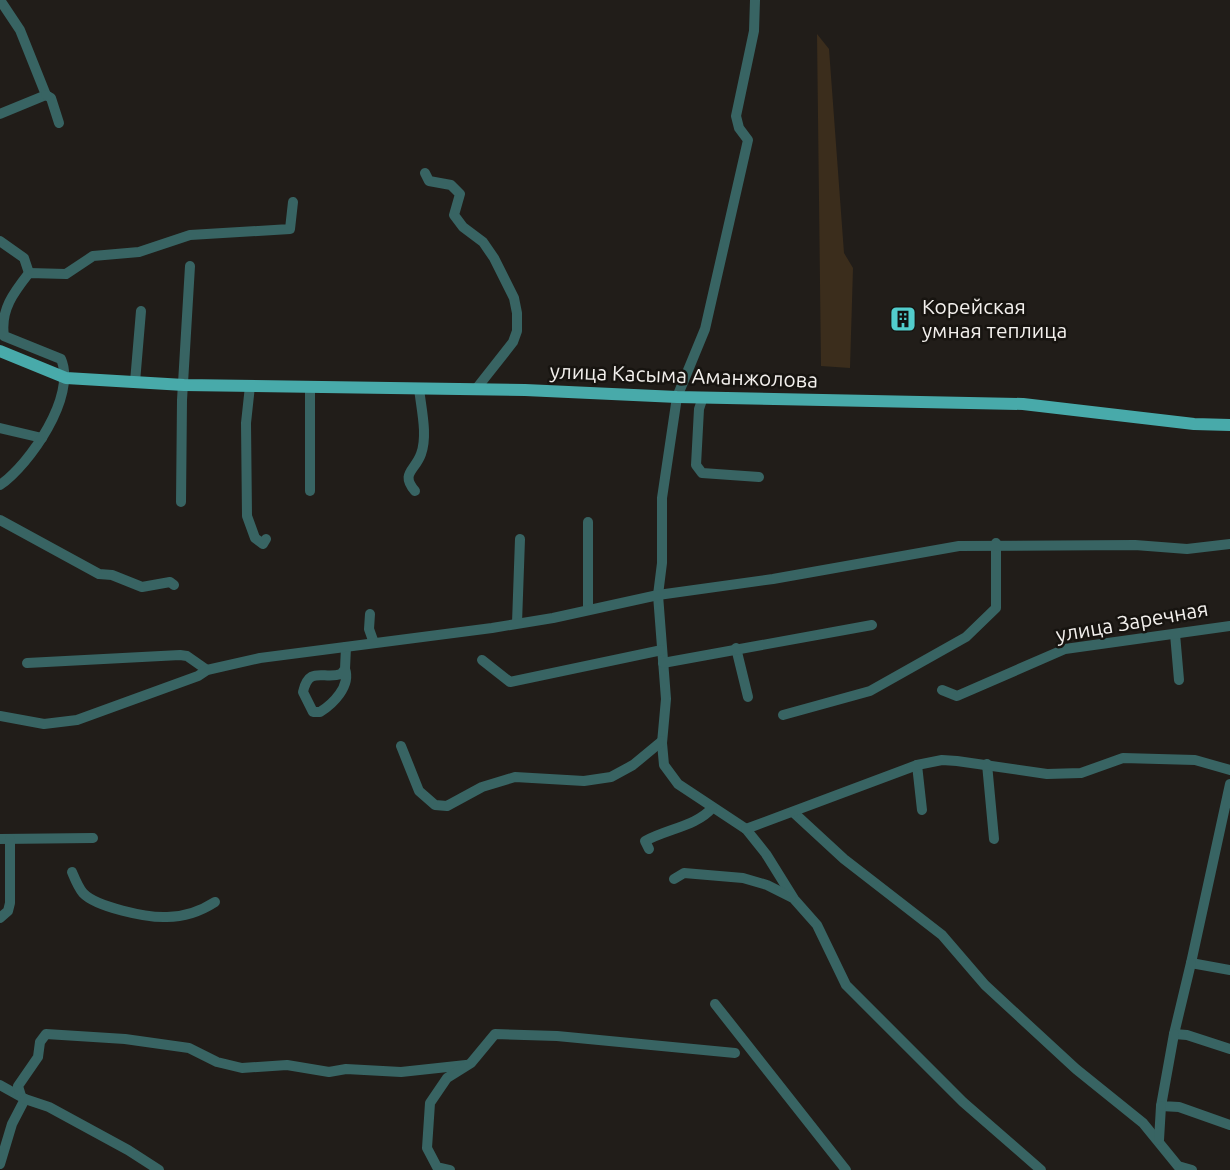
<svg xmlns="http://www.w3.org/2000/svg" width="1230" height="1170" font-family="Ubuntu,sans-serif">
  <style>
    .green { fill: #3b2d1c }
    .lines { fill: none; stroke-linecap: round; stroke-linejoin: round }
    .minor { stroke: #386463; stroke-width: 10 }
    .major { stroke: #48aaaa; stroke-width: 12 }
    .labels { text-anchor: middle; stroke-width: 5; stroke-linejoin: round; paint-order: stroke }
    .poi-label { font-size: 21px; fill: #f3f0ed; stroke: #171410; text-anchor: start }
    .street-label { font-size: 21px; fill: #f3f0ed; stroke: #171410 }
  </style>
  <rect width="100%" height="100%" fill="#211d19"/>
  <polygon class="green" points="817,34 829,49 844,253 853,268 850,368 821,366"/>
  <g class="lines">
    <g class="minor">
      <polyline points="0,0 20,30 46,95 0,114"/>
      <polyline points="755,0 754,31 736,116 739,128 748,140 705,329 677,397 662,498 662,563 658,595 666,699 662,743 664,765 678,784 746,829 766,854 794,899 817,925 846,985 963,1102 1041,1170"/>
      <polyline points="46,95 51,98 59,123"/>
      <polyline points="425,173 429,181 451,185 460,194 454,215 463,227 483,242 494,258 514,298 517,313 517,331 513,342 476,389"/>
      <polyline points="0,241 24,258 29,273"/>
      <polyline points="135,382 141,311"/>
      <polyline points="250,386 246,423 247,516 255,538 263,544 266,539"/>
      <polyline points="703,397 699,409 696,465 702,473 759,477"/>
      <polyline points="0,428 42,438"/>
      <path d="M 0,485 C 30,464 77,396 61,359 L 4,336 C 0,310 14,292 29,273 L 66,274 L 93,256 L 139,252 L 190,235 L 290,229 L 293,202"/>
      <polyline points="310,491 310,387"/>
      <path d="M 415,491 C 400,473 415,471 421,454 C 428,435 421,408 419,388"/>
      <polyline points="181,502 182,400 190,266"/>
      <polyline points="0,520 99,574 112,575 142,587 170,582 174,585"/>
      <polyline points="588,610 588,522"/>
      <polyline points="370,614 369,629 374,643"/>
      <polyline points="517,623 520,539"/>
      <polyline points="1175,634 1179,680"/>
      <polyline points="736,648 748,697"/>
      <polyline points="482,660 510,682 662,650"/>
      <polyline points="27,663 180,655 187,656 207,670"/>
      <polyline points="663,663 872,625"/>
      <path d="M 345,669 C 351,686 333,704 320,712 L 313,712 L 303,692 C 309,665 324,680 341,674 L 345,669 L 346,647"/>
      <polyline points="942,690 957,696 1065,649 1230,626"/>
      <polyline points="783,715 870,691 966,637 996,608 996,543"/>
      <polyline points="0,716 44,724 77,720 198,676 207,670 260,658 492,628 553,618 658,595 773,579 959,546 1135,545 1187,549 1230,544"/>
      <polyline points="401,746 419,791 435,805 447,806 482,787 515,777 584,781 611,777 633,765 662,741"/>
      <polyline points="987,764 994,839"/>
      <polyline points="917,765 922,810"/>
      <polyline points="1230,784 1191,963 1230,970"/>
      <polyline points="793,812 844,859 942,935 985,985 1076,1069 1143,1123 1178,1166 1192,1170"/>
      <polyline points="746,829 917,765 942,760 957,761 1047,774 1081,773 1123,758 1195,760 1230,770"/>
      <polyline points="0,839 93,838"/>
      <path d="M 649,849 L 645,841 C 666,829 697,826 712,808"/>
      <path d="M 72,872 C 75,879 78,887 83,893 C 96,907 147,918 167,917 C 183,917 201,911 215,902"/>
      <polyline points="674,879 684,873 743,878 767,885 791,897"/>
      <polyline points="0,918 8,911 10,903 10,839"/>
      <polyline points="1191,963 1174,1034 1187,1035 1230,1049"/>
      <polyline points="715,1004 846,1170"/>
      <polyline points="1174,1034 1161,1106 1179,1107 1230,1125"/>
      <polyline points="0,1085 25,1099 12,1124 0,1164"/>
      <polyline points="21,1096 18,1086 38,1057 40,1042 46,1034 125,1039 189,1048 217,1062 242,1068 287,1065 329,1072 346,1069 401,1072 466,1065"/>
      <polyline points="25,1099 49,1107 128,1150 159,1170"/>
      <polyline points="1159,1140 1161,1106"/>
      <polyline points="450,1170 437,1167 427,1148 430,1103 447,1078 471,1063 495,1034 557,1036 735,1053"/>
    </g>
    <polyline class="major" points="0,351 66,378 184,385 525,390 677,397 1023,404 1194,424 1230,425"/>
  </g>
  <defs>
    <symbol id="building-square" viewBox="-11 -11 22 22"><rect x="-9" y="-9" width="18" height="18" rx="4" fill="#52cdcc" stroke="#171410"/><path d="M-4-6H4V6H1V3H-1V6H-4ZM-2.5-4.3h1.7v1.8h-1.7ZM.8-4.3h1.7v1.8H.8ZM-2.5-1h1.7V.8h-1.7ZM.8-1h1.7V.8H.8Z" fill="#111"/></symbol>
  </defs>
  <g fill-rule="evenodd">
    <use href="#building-square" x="888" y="304" width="30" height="30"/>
  </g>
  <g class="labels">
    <g class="poi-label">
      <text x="922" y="314">Корейская<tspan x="922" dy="24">умная теплица</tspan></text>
    </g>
    <g class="street-label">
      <text transform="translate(684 376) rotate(2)" y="7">улица Касыма Аманжолова</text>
      <text transform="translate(1132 622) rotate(-10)" y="7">улица Заречная</text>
    </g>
  </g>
</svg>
